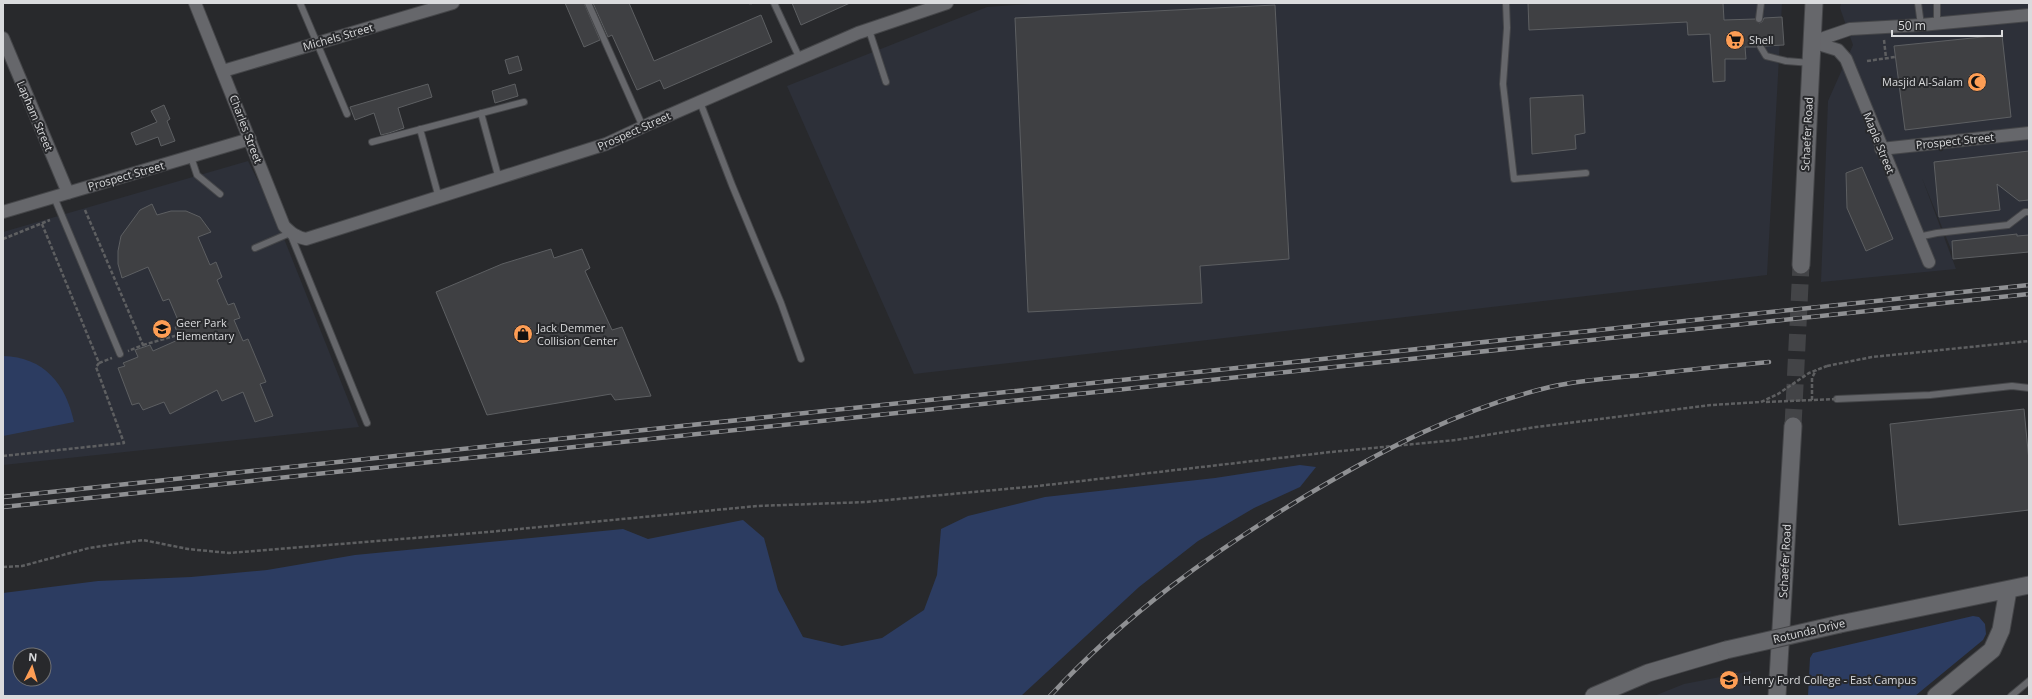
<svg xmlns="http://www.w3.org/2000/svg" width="2032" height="699" font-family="'Open Sans',sans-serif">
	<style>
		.built { fill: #2d3039 }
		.green { fill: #2c3c61; fill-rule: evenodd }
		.building { fill: #3f4043; stroke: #5d5f62 }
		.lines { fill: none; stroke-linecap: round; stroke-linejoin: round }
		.secondary-tunnel { stroke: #434447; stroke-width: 17; stroke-dasharray: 17 8; stroke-linecap: butt }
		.lane-casing { stroke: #454649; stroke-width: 8 }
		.street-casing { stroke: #454649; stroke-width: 14 }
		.secondary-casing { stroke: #454649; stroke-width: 19 }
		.path { stroke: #5e5f61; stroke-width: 2.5; stroke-dasharray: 4 2; stroke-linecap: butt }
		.lane { stroke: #66676b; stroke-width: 6 }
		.street { stroke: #66676b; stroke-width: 12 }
		.secondary { stroke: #66676b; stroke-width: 17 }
		.rail-casing { stroke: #8f9093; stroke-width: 4.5 }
		.rail { stroke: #28292c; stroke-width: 3; stroke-dasharray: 9; stroke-linecap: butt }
		.secondary-bridge-casing { stroke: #454649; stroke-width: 19; stroke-linecap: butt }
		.path-bridge { stroke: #5e5f61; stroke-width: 2.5; stroke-dasharray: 4 2; stroke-linecap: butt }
		.secondary-bridge { stroke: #66676b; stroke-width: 17 }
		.labels { text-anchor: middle; stroke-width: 4; stroke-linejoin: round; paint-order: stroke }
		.street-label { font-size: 11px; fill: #dadbdd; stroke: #28292c }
		.poi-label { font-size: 11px; fill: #dadbdd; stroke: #28292c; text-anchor: start }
	</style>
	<rect width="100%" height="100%" fill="#28292c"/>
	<!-- built -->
	<path class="built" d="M1043,3H1782L1767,275L914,374L787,86L987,7Z
		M1841,3H2029V251L1955,259L1922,178L1956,269L1821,282L1828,101L1853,45L1840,8Z
		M248,161L273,211L359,427L3,465V232Z
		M1751,671L1750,696H1654L1684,684Z"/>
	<!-- green -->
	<path class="green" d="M3,356C44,357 66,384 74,422L3,436Z
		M1300,465L1316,467L1300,487L1254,508L1198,541L1139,587L1021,696H3V593L98,581L191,577L267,570L355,555L623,529L648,539L743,520L764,538L778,590L803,637L842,646L882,638L924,610L937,575L941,529L968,516L1045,497L1215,478ZM20,655H44V679H20Z
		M1973,616L1979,617L1985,624L1986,634L1983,640L1915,696H1808L1810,658L1813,653Z"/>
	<!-- building -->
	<path class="building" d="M565,3H584L600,40L584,47Z
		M593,3H629L654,61L761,15L772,42L664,89L660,80L637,90L612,35L608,37Z
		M792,3H850L801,25Z
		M1528,3H1723L1724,20L1755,19L1759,23L1762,22L1764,18L1782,17L1784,45L1765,46L1760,42L1756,47H1745L1746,59H1725V81L1713,82L1710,34L1688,35L1687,22L1529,30Z
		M1275,5L1289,259L1200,266L1202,303L1028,312L1015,18Z
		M2002,35L2011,117L1905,130L1894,46Z
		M518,56L522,70L509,74L505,60Z
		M428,84L432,97L398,108L404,128L389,133L381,135L374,113L355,120L350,107Z
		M515,84L518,96L495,103L492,91Z
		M1583,95L1585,133L1575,135L1576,149L1532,154L1530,98Z
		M164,105L170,119L167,121L175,141L161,146L158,137L136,145L131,133L157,122L151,111Z
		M2029,151V200L2019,201L1997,184L2000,210L1939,217L1934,162Z
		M1862,167L1893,239L1866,251L1847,208L1846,173Z
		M152,204L157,215L171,211H186L200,217L211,232L198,237L210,265L216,262L222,277L217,280L228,305L234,303L240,318L234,320L243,341L248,339L266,382L260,384L273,416L255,422L243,392L222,401L217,390L170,414L164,402L143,410L139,403L132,405L118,368L125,366L123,363L138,357L135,350L150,345L153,351L180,339L175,327L180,325L169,299L163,301L148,267L122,278L118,264V251L121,236L140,210Z
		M2017,234V236L2029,235V252L1953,259L1952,241Z
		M551,249L554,258L582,249L590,268L585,271L612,330L622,327L651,396L615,400L611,394L487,415L436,292L502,264Z
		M2024,409L2029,461V510L1899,525L1890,424Z"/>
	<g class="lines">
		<!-- secondary-tunnel -->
		<path class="secondary-tunnel" d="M1793,426L1801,265"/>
		<defs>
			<path id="lane" d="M300,3L347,114
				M588,3L643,127
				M774,3L800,59
				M1506,3L1507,28L1503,84L1514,179L1586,173
				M1918,3L1921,25
				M1937,3V24
				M1759,19L1761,3
				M869,30L886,82
				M1760,46L1766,56L1786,61L1811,63
				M700,102L732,185L781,303L801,359
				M481,113L499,179
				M420,129L439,198
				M372,142L524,102
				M191,157L197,175L220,194
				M54,197L120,354
				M1918,237L1937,233L2008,225L2025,212H2029
				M255,248L290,233L367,423
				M1837,399L1930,395L2012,386L2029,388
				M2011,696L2029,681"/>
			<path id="street" d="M195,3L284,226C291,233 296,237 306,239L606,144L651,123L858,33L947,3
				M3,38L68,193
				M1812,42L1838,50L1846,59L1929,262
				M1812,42L1850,29L1921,25L2029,15
				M223,71L453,3
				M1881,149L2029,133
				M3,212L250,139"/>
			<path id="secondary" d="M1801,265L1814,3
				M1840,624L2029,585
				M1594,696L1648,673L1726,650
				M1777,696L1793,426
				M1936,696L1992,650L2001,630L2008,590"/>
		</defs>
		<!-- lane casing -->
		<use href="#lane" class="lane-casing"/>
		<!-- street casing -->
		<use href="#street" class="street-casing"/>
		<!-- secondary casing -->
		<use href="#secondary" class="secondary-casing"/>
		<!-- path -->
		<path class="path" d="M749,3H752
			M1884,40L1886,58
			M1867,61L1895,57
			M85,210L143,345L128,351
			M3,239L50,220
			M143,345L178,335
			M99,363L112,358
			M1827,366L1872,357L2029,341
			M1812,400V378L1816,370
			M3,456L124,443L96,367L99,363L42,224
			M3,567L22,566L89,548L143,540L188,549L229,553L488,532L757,506L866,502L1038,486L1331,452L1456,440L1536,427L1711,405L1761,402"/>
		<!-- lane -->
		<use href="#lane" class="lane"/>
		<!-- street -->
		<use href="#street" class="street"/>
		<!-- secondary -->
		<use href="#secondary" class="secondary"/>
		<defs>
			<path id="rail" d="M3,497L2029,285
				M3,507L2029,294
				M1050,696C1127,613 1211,553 1307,495C1384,449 1462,408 1550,387C1580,380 1612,378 1643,375C1685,370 1727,366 1769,362"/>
		</defs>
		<!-- rail casing -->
		<use href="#rail" class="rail-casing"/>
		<!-- rail -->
		<use href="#rail" class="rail"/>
		<defs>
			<path id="secondary-bridge" d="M1726,650L1840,624"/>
		</defs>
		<!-- secondary-bridge casing -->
		<use href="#secondary-bridge" class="secondary-bridge-casing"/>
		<!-- path-bridge -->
		<path class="path-bridge" d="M1761,402L1778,394L1809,373L1827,366
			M1766,402L1837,399"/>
		<!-- secondary-bridge -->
		<use href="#secondary-bridge" class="secondary-bridge"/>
	</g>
	<!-- icons -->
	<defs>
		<symbol id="supermarket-disc" viewBox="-11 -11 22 22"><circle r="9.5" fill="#fd9d54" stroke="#28292c"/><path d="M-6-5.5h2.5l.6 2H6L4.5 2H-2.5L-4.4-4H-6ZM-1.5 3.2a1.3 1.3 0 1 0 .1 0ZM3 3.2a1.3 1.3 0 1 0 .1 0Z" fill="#111"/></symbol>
		<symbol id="mosque-disc" viewBox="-11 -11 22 22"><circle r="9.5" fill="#fd9d54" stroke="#28292c"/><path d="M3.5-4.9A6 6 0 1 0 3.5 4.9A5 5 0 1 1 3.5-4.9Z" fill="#111"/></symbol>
		<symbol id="school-disc" viewBox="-11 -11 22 22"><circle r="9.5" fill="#fd9d54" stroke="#28292c"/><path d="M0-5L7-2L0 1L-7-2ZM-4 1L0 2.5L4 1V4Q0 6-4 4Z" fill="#111"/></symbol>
		<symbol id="shop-disc" viewBox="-11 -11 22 22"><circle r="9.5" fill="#fd9d54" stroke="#28292c"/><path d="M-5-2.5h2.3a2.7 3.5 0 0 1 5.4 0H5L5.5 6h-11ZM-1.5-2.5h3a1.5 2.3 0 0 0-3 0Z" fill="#111"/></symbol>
		<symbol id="university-disc" viewBox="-11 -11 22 22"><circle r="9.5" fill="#fd9d54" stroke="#28292c"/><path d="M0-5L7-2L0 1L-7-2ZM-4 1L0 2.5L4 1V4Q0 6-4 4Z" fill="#111"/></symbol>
	</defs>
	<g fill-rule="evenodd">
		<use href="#supermarket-disc" x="1724" y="29" width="22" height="22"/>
		<use href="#mosque-disc" x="1966" y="71" width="22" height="22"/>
		<use href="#school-disc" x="151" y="318" width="22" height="22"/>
		<use href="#shop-disc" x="512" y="323" width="22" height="22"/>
		<use href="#university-disc" x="1718" y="669" width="22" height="22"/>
	</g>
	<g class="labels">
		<!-- street labels -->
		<g class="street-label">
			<text transform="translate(338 37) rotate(-16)" y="4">Michels Street</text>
			<text transform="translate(35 116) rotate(67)" y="4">Lapham Street</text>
			<text transform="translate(246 129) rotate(69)" y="4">Charles Street</text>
			<text transform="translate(634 131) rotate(-24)" y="4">Prospect Street</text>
			<text transform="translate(1807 134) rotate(-87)" y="4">Schaefer Road</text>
			<text transform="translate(1955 141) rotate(-6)" y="4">Prospect Street</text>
			<text transform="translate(1879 143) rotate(68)" y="4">Maple Street</text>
			<text transform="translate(126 176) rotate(-16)" y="4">Prospect Street</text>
			<text transform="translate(1785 561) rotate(-87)" y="4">Schaefer Road</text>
			<text transform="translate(1809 631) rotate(-13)" y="4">Rotunda Drive</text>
		</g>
		<!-- poi labels -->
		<g class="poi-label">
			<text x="1749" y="44">Shell</text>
			<text x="1963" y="86" text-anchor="end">Masjid Al-Salam</text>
			<text x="176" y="327">Geer Park<tspan x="176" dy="13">Elementary</tspan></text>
			<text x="537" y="332">Jack Demmer<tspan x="537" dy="13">Collision Center</tspan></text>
			<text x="1743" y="684">Henry Ford College - East Campus</text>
		</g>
	</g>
	<!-- border -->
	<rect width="2032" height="699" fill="none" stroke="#dadbdd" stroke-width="8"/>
	<!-- north arrow -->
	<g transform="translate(32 667) rotate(5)"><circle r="19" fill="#28292c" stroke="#6f7073"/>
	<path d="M0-3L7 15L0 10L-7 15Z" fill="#fd9d54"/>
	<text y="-6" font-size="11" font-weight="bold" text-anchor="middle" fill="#dadbdd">N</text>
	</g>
	<!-- scale -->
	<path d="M1892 30v6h110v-6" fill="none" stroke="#dadbdd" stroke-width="2"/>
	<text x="1898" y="30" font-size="12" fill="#dadbdd" stroke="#28292c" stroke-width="3" paint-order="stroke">50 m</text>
</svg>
